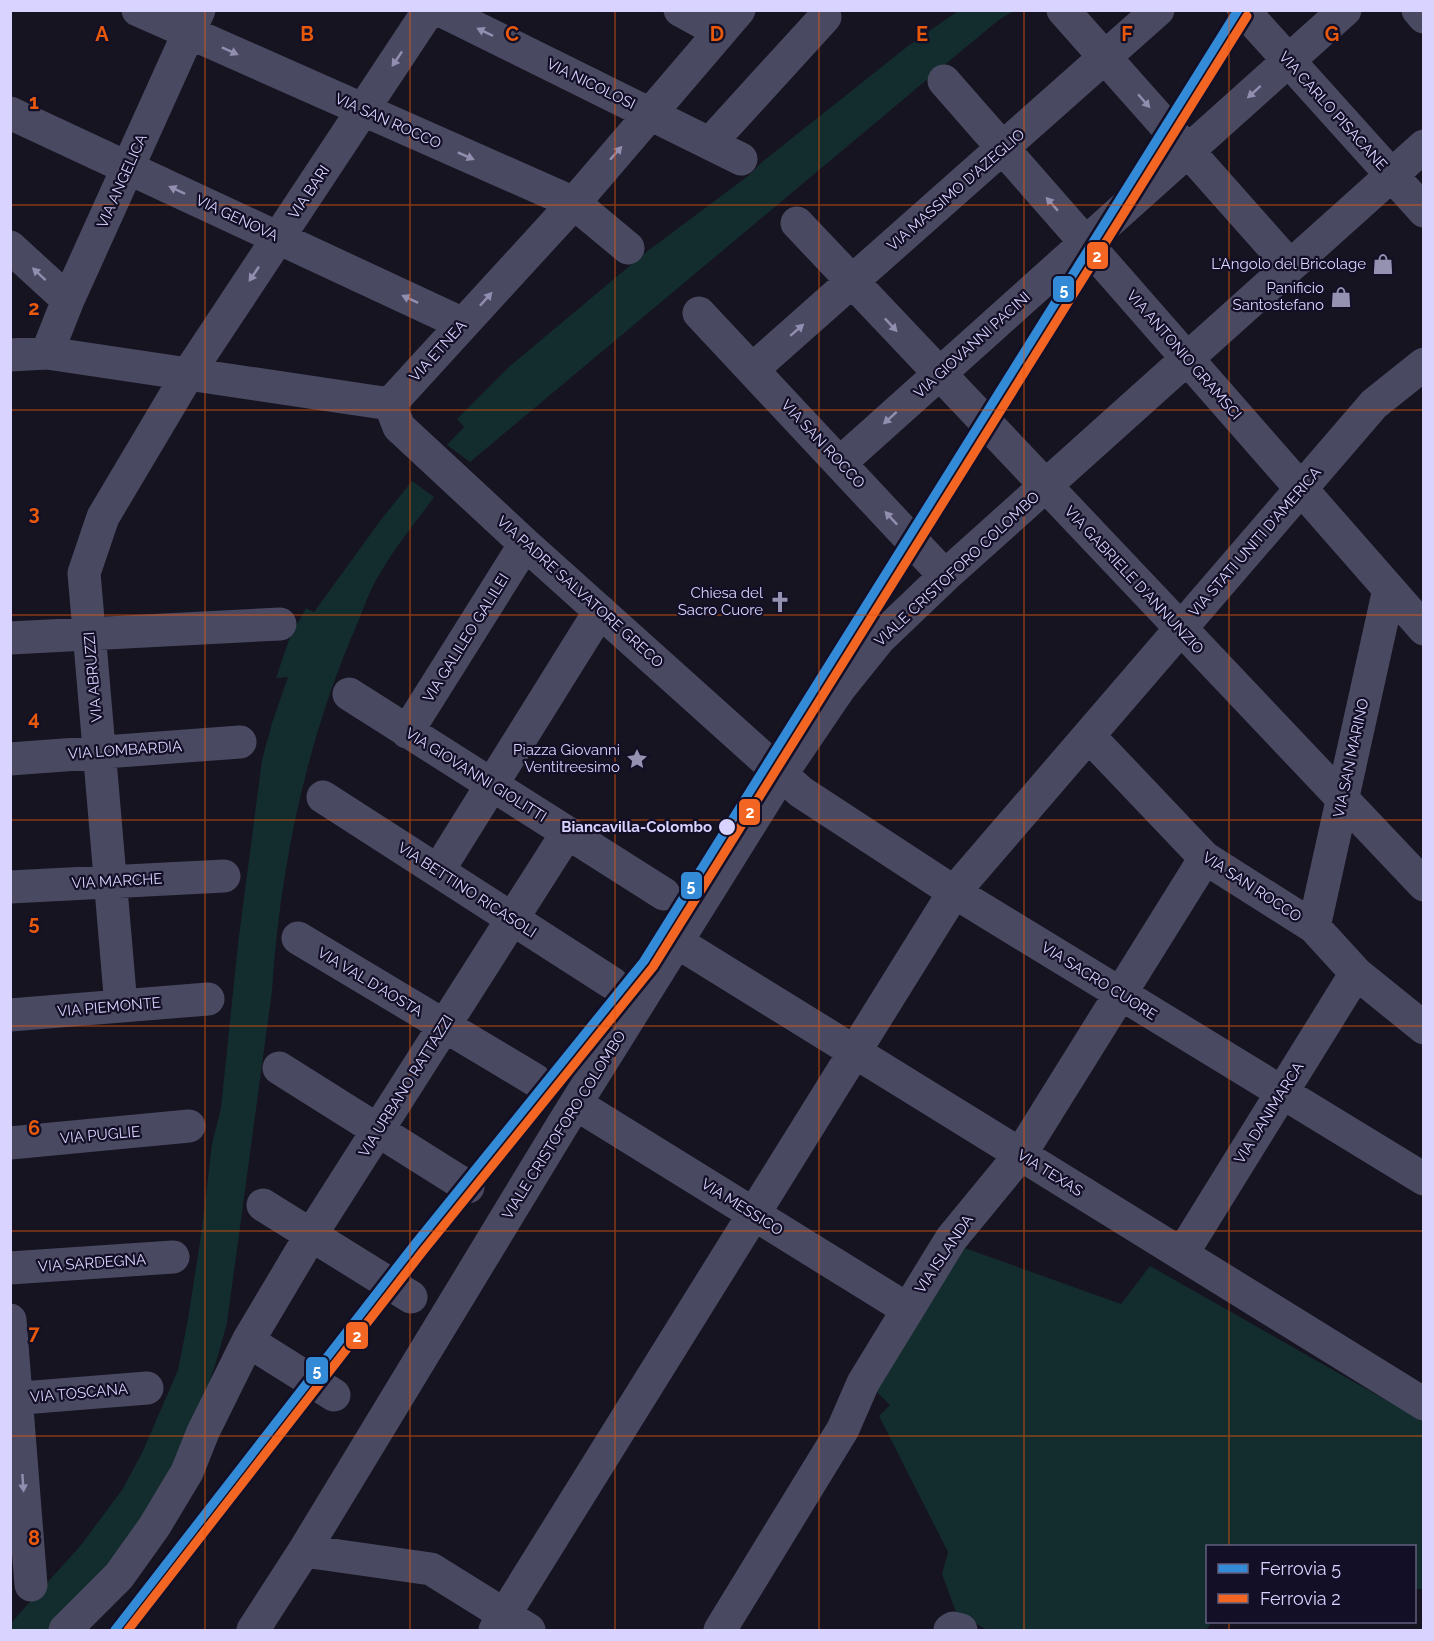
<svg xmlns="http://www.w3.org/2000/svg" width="1434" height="1641" font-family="Raleway,sans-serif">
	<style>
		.green { fill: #132c2d }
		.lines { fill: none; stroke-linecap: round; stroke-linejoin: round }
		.minor { stroke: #4a4962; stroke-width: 33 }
		.rail-1-casing { stroke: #130f26; stroke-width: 14 }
		.rail-2-casing { stroke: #130f26; stroke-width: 14 }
		.rail-1 { stroke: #338bd7; stroke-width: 9 }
		.rail-2 { stroke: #f26522; stroke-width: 9 }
		.oneway { fill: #928eb0 }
		.grid { fill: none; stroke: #e8590c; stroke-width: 1.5; stroke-opacity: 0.55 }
		.stop-dot { fill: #d9d4ff; stroke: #130f26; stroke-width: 2 }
		.labels { text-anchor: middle; stroke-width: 4.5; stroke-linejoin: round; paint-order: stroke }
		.street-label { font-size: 15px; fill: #d9d4ff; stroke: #130f26 }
		.poi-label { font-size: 15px; fill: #d9d4ff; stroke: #130f26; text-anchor: end }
		.stop-label { font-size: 15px; font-weight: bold; fill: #d9d4ff; stroke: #130f26; text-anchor: end }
		.grid-label { font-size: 20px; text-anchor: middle; font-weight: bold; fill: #e8590c; stroke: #130f26; stroke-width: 4.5; stroke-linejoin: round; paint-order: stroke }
		.line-badge { stroke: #130f26; stroke-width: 2 }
		.badge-label { font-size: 16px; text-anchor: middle; font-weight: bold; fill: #fff }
	</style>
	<rect width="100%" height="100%" fill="#161421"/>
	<!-- green -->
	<path class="green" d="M958,11H1014L1000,19L954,57L470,462L447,445L464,427L457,419L510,366L645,253L748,176L762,162L908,46Z
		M412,481L434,497C416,522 395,547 379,575C369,591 363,611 355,629C306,743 280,867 272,991L227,1323L217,1359L199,1415L180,1459L135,1533L66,1613L47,1630H11V1623L81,1545L122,1490L142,1453L178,1370L188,1319L201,1236L212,1144L221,1108L238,944L262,760L272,723L288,677L276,678L290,637L306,608L314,612L380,521Z
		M959,1246L1121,1304L1150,1266L1423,1421V1589H1415L1414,1546H1208V1622H1212L1206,1630H987L956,1612L942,1574L948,1552L879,1416L890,1405L875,1390Z"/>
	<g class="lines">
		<!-- minor -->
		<path class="minor" d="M138,10L574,203L628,248
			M440,10L741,159
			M680,10L720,32
			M1063,10L1290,266
			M1243,10L1424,211
			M1418,10L1424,17
			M944,81L1424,629
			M10,113L463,324
			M710,143L825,17
			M797,223L1424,885
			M10,247L68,300
			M699,313L945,576
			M47,353L68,300L199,10
			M10,355L47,353L390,404
			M753,369L1158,10
			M390,404L399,427L525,544L801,792L954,892L1424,1179
			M390,404L574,203L739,10
			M840,463L1345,10
			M10,638L280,624
			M349,694L664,894
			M407,732L525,544
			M1089,736L1205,858L1314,927L1356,973L1424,1028
			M10,759L240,742
			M323,797L612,983
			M438,871L600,611
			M10,887L224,876
			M1314,927L1389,589
			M298,938L535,1080
			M677,942L1424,1404
			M121,1006L84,573L103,517L188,374L429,10
			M10,1015L208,999
			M279,1068L468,1187
			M576,1104L907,1309
			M10,1143L189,1126
			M263,1205L411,1297
			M1182,1254L1356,973
			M10,1268L173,1257
			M10,1320L31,1585
			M248,1341L334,1395
			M10,1399L147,1388
			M304,1551L431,1569L529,1630
			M65,1630L119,1576L154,1527L187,1472L203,1432L248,1341L311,1235L567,833
			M253,1630L304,1551L563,1124L782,773L839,689L880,638L945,576L1424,146
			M495,1630L954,892L1374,404L1424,364
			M720,1630L843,1429L863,1383L951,1239L1020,1155L1205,858
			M950,1630L953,1628L961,1630"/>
		<defs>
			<path id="rail-1" d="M115,1630L415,1244L644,961L1238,10"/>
			<path id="rail-2" d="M128,1630L423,1251L653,967L1247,16"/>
		</defs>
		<!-- rail-1 casing -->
		<use href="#rail-1" class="rail-1-casing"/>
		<!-- rail-2 casing -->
		<use href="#rail-2" class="rail-2-casing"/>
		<!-- rail-1 -->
		<use href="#rail-1" class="rail-1"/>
		<!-- rail-2 -->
		<use href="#rail-2" class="rail-2"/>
	</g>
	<!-- one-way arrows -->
	<defs><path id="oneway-solid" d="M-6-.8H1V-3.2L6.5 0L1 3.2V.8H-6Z" transform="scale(1.5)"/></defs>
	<g class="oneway">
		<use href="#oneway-solid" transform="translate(485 32) rotate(-154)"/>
		<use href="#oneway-solid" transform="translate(230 51) rotate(24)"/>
		<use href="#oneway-solid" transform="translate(397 59) rotate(124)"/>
		<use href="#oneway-solid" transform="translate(1254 92) rotate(138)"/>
		<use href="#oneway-solid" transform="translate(1144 101) rotate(49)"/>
		<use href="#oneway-solid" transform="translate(616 153) rotate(-49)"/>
		<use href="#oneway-solid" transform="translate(466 156) rotate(24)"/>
		<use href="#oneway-solid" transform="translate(177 190) rotate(-155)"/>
		<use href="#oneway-solid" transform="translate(1052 204) rotate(-131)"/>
		<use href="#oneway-solid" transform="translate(39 274) rotate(-137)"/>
		<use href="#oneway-solid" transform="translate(254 274) rotate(124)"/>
		<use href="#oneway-solid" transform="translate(410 299) rotate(-155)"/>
		<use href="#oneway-solid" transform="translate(486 299) rotate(-48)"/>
		<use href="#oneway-solid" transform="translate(891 325) rotate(47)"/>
		<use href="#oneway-solid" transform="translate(797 330) rotate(-41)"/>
		<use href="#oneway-solid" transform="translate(890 418) rotate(138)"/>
		<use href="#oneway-solid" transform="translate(891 518) rotate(-133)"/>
		<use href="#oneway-solid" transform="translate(23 1483) rotate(86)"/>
	</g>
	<!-- grid -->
	<path class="grid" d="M205,10V1630M410,10V1630M615,10V1630M819,10V1630M1024,10V1630M1229,10V1546M10,205H1424M10,410H1424M10,615H1424M10,820H1424M10,1026H1424M10,1231H1424M10,1436H1424M1229,1622V1630"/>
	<!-- icons -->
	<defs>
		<symbol id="shop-bare" viewBox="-9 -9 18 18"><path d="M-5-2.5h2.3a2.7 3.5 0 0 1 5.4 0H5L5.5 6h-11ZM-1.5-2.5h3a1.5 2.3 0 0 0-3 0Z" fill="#9591b1" stroke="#130f26" stroke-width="2.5" paint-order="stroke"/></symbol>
		<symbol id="church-bare" viewBox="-9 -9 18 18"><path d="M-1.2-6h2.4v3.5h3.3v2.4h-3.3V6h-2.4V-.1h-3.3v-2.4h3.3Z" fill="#9591b1" stroke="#130f26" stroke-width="2.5" paint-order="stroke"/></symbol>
		<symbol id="sight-bare" viewBox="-9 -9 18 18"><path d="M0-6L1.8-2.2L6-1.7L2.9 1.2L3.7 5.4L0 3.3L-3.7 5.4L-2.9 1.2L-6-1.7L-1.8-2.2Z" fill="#9591b1" stroke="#130f26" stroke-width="2.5" paint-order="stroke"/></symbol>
	</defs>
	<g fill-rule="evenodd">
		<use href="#shop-bare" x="1368" y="249" width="30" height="30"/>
		<use href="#shop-bare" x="1326" y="282" width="30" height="30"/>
		<use href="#church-bare" x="765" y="587" width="30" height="30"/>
		<use href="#sight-bare" x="622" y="744" width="30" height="30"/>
	</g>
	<!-- markers -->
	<circle class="stop-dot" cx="727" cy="827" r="9"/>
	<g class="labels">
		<!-- street labels -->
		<g class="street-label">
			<text transform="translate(591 84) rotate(26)" y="5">VIA NICOLOSI</text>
			<text transform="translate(1333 111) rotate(48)" y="5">VIA CARLO PISACANE</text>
			<text transform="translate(388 121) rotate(24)" y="5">VIA SAN ROCCO</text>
			<text transform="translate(122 181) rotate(-66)" y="5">VIA ANGELICA</text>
			<text transform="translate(956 190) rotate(-41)" y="5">VIA MASSIMO D'AZEGLIO</text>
			<text transform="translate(309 192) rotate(-56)" y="5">VIA BARI</text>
			<text transform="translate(237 218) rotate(25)" y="5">VIA GENOVA</text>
			<text transform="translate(972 345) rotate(-42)" y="5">VIA GIOVANNI PACINI</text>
			<text transform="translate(438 351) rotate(-48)" y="5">VIA ETNEA</text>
			<text transform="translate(1184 355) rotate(49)" y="5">VIA ANTONIO GRAMSCI</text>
			<text transform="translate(823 444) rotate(47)" y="5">VIA SAN ROCCO</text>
			<text transform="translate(1255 542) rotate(-49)" y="5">VIA STATI UNITI D'AMERICA</text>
			<text transform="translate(957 569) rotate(-43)" y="5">VIALE CRISTOFORO COLOMBO</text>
			<text transform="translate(1134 580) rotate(47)" y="5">VIA GABRIELE D'ANNUNZIO</text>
			<text transform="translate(580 592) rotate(42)" y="5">VIA PADRE SALVATORE GRECO</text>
			<text transform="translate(466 638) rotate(-58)" y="5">VIA GALILEO GALILEI</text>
			<text transform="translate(93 677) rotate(-95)" y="5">VIA ABRUZZI</text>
			<text transform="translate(125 750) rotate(-4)" y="5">VIA LOMBARDIA</text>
			<text transform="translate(1351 758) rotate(-78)" y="5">VIA SAN MARINO</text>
			<text transform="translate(476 775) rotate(32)" y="5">VIA GIOVANNI GIOLITTI</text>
			<text transform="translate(117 881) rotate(-3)" y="5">VIA MARCHE</text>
			<text transform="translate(1252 887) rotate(33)" y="5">VIA SAN ROCCO</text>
			<text transform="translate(467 890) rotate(33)" y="5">VIA BETTINO RICASOLI</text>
			<text transform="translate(1099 981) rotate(32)" y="5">VIA SACRO CUORE</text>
			<text transform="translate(370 982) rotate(31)" y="5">VIA VAL D'AOSTA</text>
			<text transform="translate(109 1007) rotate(-5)" y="5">VIA PIEMONTE</text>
			<text transform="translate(406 1086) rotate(-58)" y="5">VIA URBANO RATTAZZI</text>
			<text transform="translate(1269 1113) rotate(-58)" y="5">VIA DANIMARCA</text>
			<text transform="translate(564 1125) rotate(-58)" y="5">VIALE CRISTOFORO COLOMBO</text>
			<text transform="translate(100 1135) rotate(-5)" y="5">VIA PUGLIE</text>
			<text transform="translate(1050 1173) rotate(32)" y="5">VIA TEXAS</text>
			<text transform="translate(742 1207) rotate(32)" y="5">VIA MESSICO</text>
			<text transform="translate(944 1254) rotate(-56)" y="5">VIA ISLANDA</text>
			<text transform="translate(92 1263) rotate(-4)" y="5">VIA SARDEGNA</text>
			<text transform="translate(79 1393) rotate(-5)" y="5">VIA TOSCANA</text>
		</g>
		<!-- poi labels -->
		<g class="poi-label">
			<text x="1366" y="269">L'Angolo del Bricolage</text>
			<text x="1324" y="293">Panificio<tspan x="1324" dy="17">Santostefano</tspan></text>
			<text x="763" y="598">Chiesa del<tspan x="763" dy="17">Sacro Cuore</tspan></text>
			<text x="620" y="755">Piazza Giovanni<tspan x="620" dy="17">Ventitreesimo</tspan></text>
		</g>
		<!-- stop labels -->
		<g class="stop-label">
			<text x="712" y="832">Biancavilla-Colombo</text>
		</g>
	</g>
	<g class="grid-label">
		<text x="102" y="41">A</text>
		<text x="307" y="41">B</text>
		<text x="512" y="41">C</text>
		<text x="717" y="41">D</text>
		<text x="922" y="41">E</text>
		<text x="1127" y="41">F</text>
		<text x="1332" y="41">G</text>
		<text x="34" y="109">1</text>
		<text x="34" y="315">2</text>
		<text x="34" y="520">3</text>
		<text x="34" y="725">4</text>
		<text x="34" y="930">5</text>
		<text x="34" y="1135">6</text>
		<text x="34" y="1340">7</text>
		<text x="34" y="1545">8</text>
	</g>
	<g class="line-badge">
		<rect x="1086" y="241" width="23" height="29" rx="6" fill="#f26522"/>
		<rect x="1052" y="275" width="23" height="28" rx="6" fill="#338bd7"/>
		<rect x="738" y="798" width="23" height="28" rx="6" fill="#f26522"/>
		<rect x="680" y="871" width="23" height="29" rx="6" fill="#338bd7"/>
		<rect x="345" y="1321" width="24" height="29" rx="6" fill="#f26522"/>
		<rect x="305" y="1356" width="24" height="29" rx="6" fill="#338bd7"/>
	</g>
	<g class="badge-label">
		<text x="1097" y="262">2</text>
		<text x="1064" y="295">5</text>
		<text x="750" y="818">2</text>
		<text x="691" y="891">5</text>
		<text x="357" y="1342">2</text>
		<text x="317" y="1376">5</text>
	</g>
	<!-- border -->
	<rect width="1434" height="1641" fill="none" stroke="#d9d4ff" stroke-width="24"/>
	<!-- legend -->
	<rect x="1206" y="1545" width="210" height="78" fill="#130f26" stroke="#625e7d" stroke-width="1.5"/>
	<rect x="1218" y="1564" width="30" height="9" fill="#338bd7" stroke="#625e7d" stroke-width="1.5"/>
	<text x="1260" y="1575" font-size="18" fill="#d9d4ff">Ferrovia 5</text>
	<rect x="1218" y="1594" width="30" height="9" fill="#f26522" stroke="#625e7d" stroke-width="1.5"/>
	<text x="1260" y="1605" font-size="18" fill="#d9d4ff">Ferrovia 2</text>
</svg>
